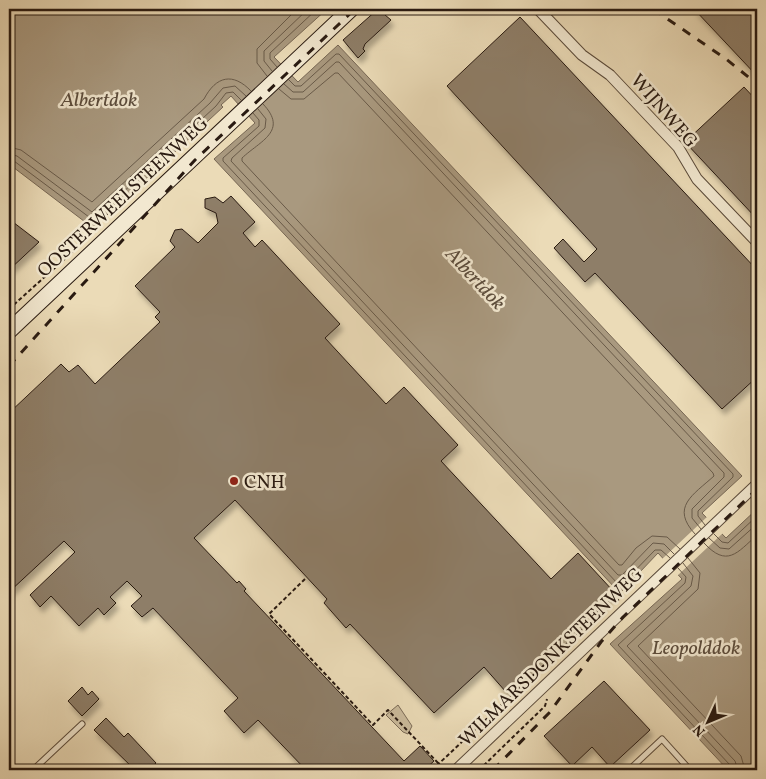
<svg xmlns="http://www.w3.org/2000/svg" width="766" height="779" font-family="Vollkorn,serif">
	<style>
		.green { fill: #caba9b; stroke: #7a6a56 }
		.water { fill: #a9997f; stroke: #766653 }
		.pier { fill: #ebdbb7 }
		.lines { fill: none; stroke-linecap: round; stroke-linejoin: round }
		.shore { stroke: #695a48; stroke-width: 1 }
		.building { fill: #8e7e67; stroke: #291a11; filter: url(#shadow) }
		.lane-casing { stroke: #5a4a3a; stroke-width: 7 }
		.street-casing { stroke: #5a4a3a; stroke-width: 12 }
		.secondary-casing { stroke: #291a11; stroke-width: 17 }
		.path { stroke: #291a11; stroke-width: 2; stroke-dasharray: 4 2.5; stroke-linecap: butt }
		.lane { stroke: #f2e8d0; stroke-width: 5 }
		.street { stroke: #f2e8d0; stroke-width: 10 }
		.secondary { stroke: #f2e8d0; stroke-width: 15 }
		.rail { stroke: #291a11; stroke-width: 3; stroke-dasharray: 9 9; stroke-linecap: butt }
		.poi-dot { fill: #8f2418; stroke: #f2e8d0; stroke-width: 2 }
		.labels { text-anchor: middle; stroke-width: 5; stroke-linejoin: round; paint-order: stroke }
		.street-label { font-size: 19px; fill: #291a11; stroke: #f2e8d0 }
		.poi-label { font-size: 19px; fill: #291a11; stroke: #f2e8d0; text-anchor: start }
		.water-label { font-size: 20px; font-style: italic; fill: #5c4d3d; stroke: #f2e8d0 }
	</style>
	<defs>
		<filter id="shadow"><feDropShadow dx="3" dy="5.5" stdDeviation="2.5" flood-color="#0004"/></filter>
	</defs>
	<rect width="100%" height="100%" fill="#ebdbb7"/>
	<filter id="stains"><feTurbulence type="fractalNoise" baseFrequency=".004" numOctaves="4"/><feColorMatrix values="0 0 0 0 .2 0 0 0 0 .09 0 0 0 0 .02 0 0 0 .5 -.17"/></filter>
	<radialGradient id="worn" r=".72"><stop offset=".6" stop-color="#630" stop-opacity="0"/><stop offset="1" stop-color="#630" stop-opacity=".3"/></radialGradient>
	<!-- green -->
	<path class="green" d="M398,705L412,726L408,734L403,732L386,715Z"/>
	<!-- water -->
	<path class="water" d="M9,9H327L274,57L298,82L338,45L742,476L702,513L726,538L757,509V770H728L610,644L682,579L658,553L620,593L616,589L214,159L255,123L231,96L221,105L223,107L93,228L9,164Z"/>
	<!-- pier -->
	<path class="pier" d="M708,516L723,533L677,576L661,560Z"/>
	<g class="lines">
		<!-- shore -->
		<path class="shore" d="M277,67L270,59V53L317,9
			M272,71L264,61V51L308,9
			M267,76L257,63V49L297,9
			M289,80L295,86H301L336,54H339L733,474V477L698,511V516L705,525
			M284,84L293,92H303L336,62H339L724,473V477L692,509V518L701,529
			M279,89L291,99H304L335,73H338L713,473L714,476C693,495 670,507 695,534
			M263,104C289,131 260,141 242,158V161L619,565H622L636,548L652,536L667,537L680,549
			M258,109L266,119L265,128L232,158L231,161L618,575H622L653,543L664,544L674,554
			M253,113L259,120V126L223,158V161L618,584H622L655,550H661L670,558
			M9,147L21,150L92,202L204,99C216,76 233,72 251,91
			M9,154L17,156L92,212L210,103L223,88L235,86L246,96
			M9,160L14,161L93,220L216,106L226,93L233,92L241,100
			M714,534L722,542L728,543L757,516
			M709,538L720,548L729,549L757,524
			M704,543C727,568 737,553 757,535
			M688,558L700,573L698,589L638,646L741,756L745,770
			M683,563L693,576L691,586L627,646L735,761L738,770
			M678,568L686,577L685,583L618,645L730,765L732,770"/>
	</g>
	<!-- building -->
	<path class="building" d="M378,9L391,20L365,44L363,49L365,51L358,58L343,40Z
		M694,9H757V76Z
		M520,17L757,270V377L722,409L595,273L585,282L554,248L563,239L584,262L597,249L447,86Z
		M744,87L757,101V219L685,142Z
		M231,196L255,222L243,233L255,247L262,240L340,324L325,338L386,404L404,387L458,445L441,461L551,579L578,553L614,592L506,692L484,667L434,713L350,624L346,628L324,603L327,599L235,500L194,538L237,583L239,581L246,589L244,591L404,761L420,746L434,761L424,770H306L258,720L244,733L224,711L238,698L153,608L142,617L131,606L142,596L127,581L110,597L116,603L104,615L98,608L79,626L51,596L40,607L30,595L75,552L64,541L9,592V413L61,364L69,372L78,365L95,384L160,322L155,317L160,312L135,286L175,247L170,241L175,230L182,229L198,243L218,223L216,213L205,208V199L215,197L223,203Z
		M9,219L39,242L9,270Z
		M604,681L650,730L610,767L592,747L572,766L544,736Z
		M82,687L88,695L92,691L99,699L82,716L68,701Z
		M106,718L124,737L128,733L156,763L148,770H135L94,730Z"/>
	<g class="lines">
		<defs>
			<path id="lane" d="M33,770L82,724
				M629,770L662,739L690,770"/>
			<path id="street" d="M538,9L582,55L610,75L678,147L697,179L757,242
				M456,770L757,484"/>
			<path id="secondary" d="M9,331L351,9"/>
		</defs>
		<!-- lane casing -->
		<use href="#lane" class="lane-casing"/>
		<!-- street casing -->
		<use href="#street" class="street-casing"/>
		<!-- secondary casing -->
		<use href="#secondary" class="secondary-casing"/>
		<!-- path -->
		<path class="path" d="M9,309L78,247
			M305,579L269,614L373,725L388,710L439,764
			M432,770L590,622L605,603L619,600
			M479,770L545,706L547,699"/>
		<!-- lane -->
		<use href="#lane" class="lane"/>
		<!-- street -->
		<use href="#street" class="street"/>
		<!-- secondary -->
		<use href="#secondary" class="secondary"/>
		<!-- rail -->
		<path class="rail" d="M653,9L726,59L757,84
			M9,366L195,160L355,9
			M493,770L550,712L601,642L623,617L757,489"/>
	</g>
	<!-- markers -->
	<circle class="poi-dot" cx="234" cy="481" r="5"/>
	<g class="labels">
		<!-- street labels -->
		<g class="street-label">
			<text transform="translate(665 110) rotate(49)" y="7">WIJNWEG</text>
			<text transform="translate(122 196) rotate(-43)" y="7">OOSTERWEELSTEENWEG</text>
			<text transform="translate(550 656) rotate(-44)" y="7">WILMARSDONKSTEENWEG</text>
		</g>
		<!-- poi labels -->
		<g class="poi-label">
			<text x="244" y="488">CNH</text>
		</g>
		<!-- water labels -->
		<g class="water-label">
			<text x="99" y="106">Albertdok</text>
			<text transform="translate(476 278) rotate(47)" y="7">Albertdok</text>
			<text x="696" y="654">Leopolddok</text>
		</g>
	</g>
	<!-- margin -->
	<rect width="766" height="779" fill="none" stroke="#ebdbb7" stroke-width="30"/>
	<rect x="10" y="10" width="746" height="759" fill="none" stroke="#291a11" stroke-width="2.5"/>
	<rect x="15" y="15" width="736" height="749" fill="none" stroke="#291a11"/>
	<!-- north arrow -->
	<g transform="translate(708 722) rotate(226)" stroke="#f2e8d0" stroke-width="4" paint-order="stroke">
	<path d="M0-4L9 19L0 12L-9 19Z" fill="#291a11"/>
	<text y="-8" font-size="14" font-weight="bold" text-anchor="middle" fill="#291a11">N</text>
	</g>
	<rect width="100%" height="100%" filter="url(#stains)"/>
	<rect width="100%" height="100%" fill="url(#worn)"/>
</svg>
